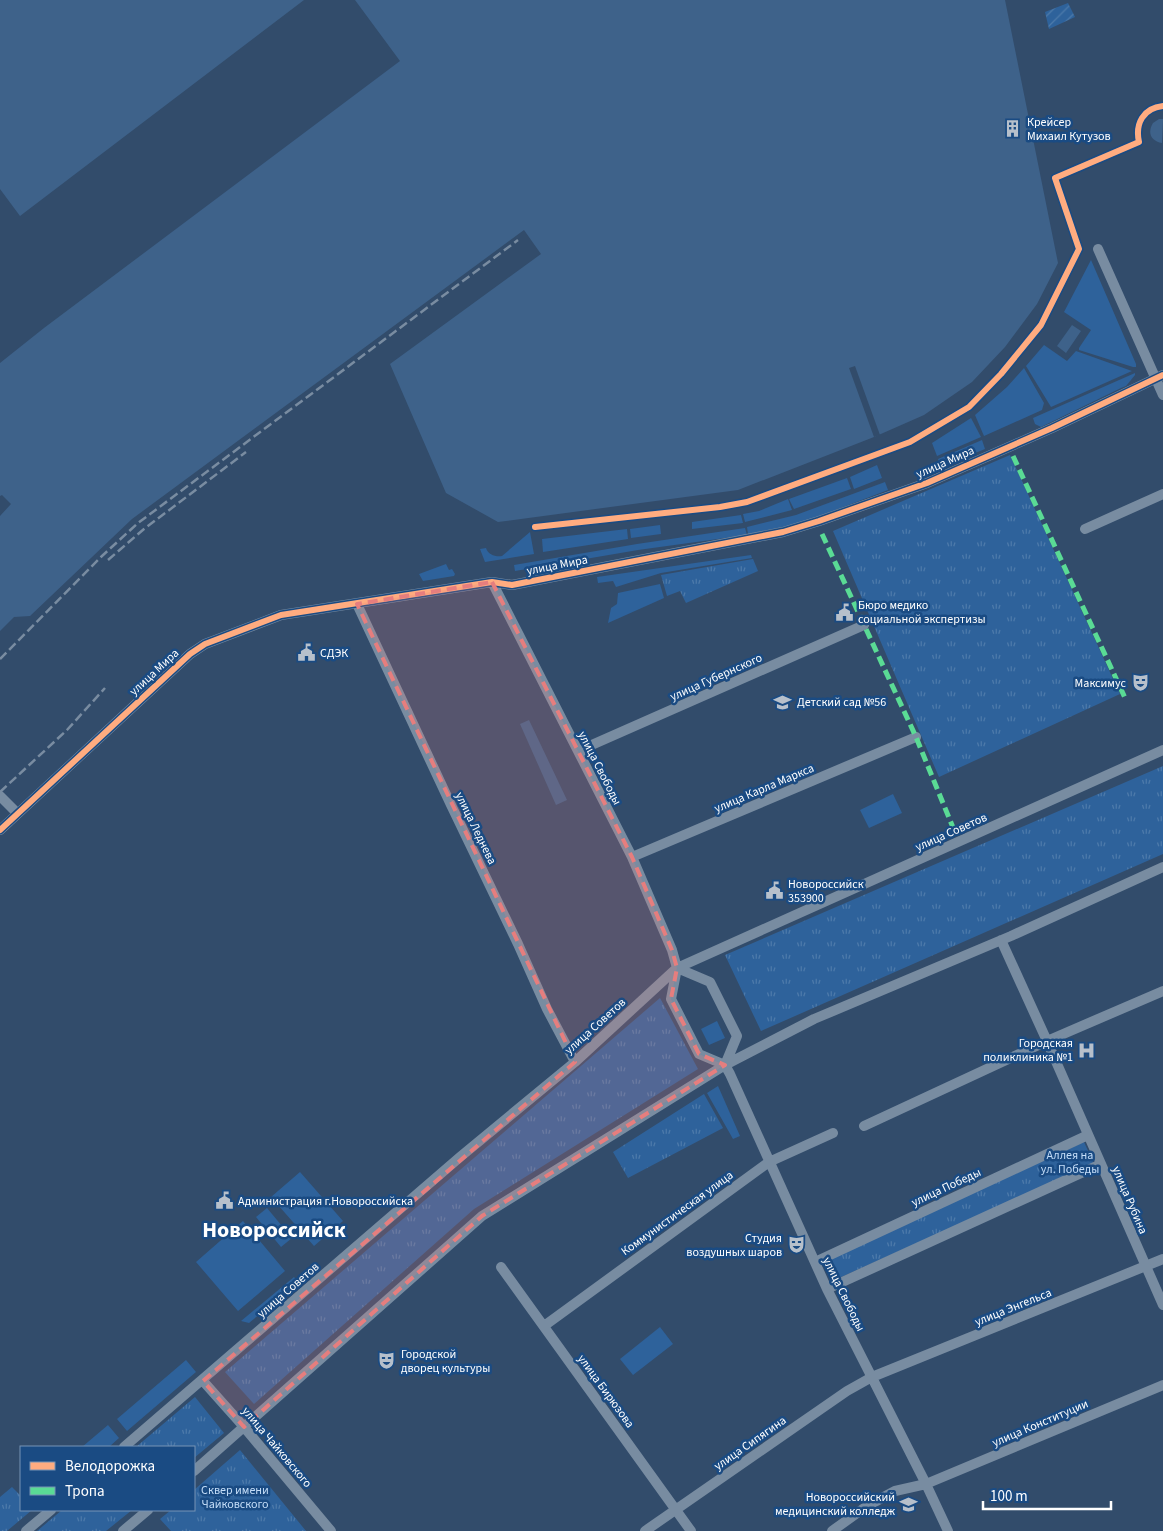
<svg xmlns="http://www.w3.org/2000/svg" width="1163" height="1531" font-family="'Source Sans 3',sans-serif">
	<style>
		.grass { fill: #2e629b }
		.park { fill: url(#park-tufts) }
		.garden { fill: url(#garden-furrows) }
		.water { fill: #3e628a }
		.pier { fill: #324c6b }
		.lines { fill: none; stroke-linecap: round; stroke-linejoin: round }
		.minor { stroke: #788ca1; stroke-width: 10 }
		.rail { stroke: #798ca1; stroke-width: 2.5; stroke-dasharray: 9 4; stroke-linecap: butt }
		.quiet { stroke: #5adb95; stroke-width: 5; stroke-dasharray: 10 5; stroke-linecap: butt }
		.cycleway-casing { stroke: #1a4b83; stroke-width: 9 }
		.cycleway { stroke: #ffac80; stroke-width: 6 }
		.marked { fill: #e67e7e; fill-opacity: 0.2; stroke: #e67e7e; stroke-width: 4; stroke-dasharray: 10 6; stroke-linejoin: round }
		.labels { text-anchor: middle; stroke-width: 5; stroke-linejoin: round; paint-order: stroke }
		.poi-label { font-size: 12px; fill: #fff; stroke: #1a4b83; text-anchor: start }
		.street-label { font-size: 12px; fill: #fff; stroke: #1a4b83 }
		.park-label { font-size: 12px; fill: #c4ddf8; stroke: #1a4b83 }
		.town-label { font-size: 22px; font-weight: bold; fill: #fff; stroke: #1a4b83 }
	</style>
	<defs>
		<pattern id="park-tufts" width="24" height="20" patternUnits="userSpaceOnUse" patternTransform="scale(1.25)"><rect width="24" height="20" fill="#2e629b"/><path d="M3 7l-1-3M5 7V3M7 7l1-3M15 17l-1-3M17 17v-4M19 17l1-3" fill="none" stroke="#4d7aaa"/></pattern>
		<pattern id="garden-furrows" width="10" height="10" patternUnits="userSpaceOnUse" patternTransform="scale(1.25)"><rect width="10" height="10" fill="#2e629b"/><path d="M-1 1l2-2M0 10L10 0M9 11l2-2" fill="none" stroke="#4d7aaa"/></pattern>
	</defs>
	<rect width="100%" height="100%" fill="#324c6b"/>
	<!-- grass -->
	<path class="grass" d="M1091,260L1136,364V367H1133L1079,350V348L1091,330L1064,312Z
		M1044,345L1067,361L1076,351L1132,371L1051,407L1026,366Z
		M1024,368L1044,403L1042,410L984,436L975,415L1007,387Z
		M1135,373V375L1126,386L1121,388L1041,427L1035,424L1033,418Z
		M971,418L981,437L937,456L932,443Z
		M982,440L985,449L941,467L938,459Z
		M877,465L882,478L854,489L850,477Z
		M847,478L851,489L794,509L789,499Z
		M885,482L888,490L799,524L748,534L747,527L796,515Z
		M788,499L792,510L745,522L743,514L759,511Z
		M741,515L743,523L692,529V522Z
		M660,525L661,534L631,538L630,529Z
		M745,528L747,535L638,550L515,571L514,565L637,544Z
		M627,529L628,539L543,552L542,539Z
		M530,532L534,554L485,562L480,549L486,548C488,555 496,557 502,556Z
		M751,555L752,558L661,573L616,587L613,581L598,583L597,577Z
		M446,564L449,570L452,569L455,574L454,576L423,581L419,574Z
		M660,584L664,598L608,623L611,608L617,604L618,593Z
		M893,794L902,813L869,828L860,810Z
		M717,1021L725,1038L709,1045L701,1029Z
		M718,1086L740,1136L733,1139L707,1093Z
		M300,1172L343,1221L314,1246L271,1197Z
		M267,1208L292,1238L281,1247L256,1217Z
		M243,1221L285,1271L238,1311L196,1262Z
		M294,1277L298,1282L249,1323L241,1321Z
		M660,1327L673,1344L633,1375L620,1359Z
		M186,1360L196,1372L127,1431L117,1419Z
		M108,1425L119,1438L109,1447H82Z"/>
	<!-- park -->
	<path class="park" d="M1010,455L1120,694L939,777L833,531Z
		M753,559L758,571L686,603L680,591L667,596L661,575Z
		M1163,766V854L761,1031L725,955Z
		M660,998L698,1069L474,1209L254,1404L225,1372Z
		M704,1094L723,1128L628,1178L613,1152Z
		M1084,1142L1094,1164L839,1278L829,1258Z
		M195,1397L224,1433L194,1458V1447H136Z
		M240,1450L306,1531H171L160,1519L171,1510H194V1490Z
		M12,1487L21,1496V1510H32L7,1531H0V1497Z
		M62,1510H132L106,1531H37Z"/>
	<!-- garden -->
	<path class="garden" d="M1068,3L1075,17L1049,29L1045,12Z"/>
	<!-- water -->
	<path class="water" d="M0,0H304L20,216L0,189Z
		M355,0H1005L1058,263L1037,304L1005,347L972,382L924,415L874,437L738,490L498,522L446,493L390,364L541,254L524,230L132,519L30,616L14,617L0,631V516L11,504L2,495L0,496V363L44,328L400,61Z
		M1159,119H1163L1162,143C1151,141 1147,133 1153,123Z
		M1072,325L1081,331L1066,353L1057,346Z
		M529,720L567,800L556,805L520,724Z"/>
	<!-- pier -->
	<path class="pier" d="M855,366L880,435L874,437L849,368Z"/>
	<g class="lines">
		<!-- minor -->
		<path class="minor" d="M1098,249L1163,395
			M1085,529L1163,494
			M492,582L632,857L672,950L677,968L671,999L699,1054L725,1065L730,1074L827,1289L926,1484L948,1531
			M357,604L451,805L518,944L547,1009L575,1062
			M578,751L864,625
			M0,796L17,813
			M0,830L190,654L205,644L281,615L492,582L512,585L783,532L819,521L927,483L1052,428L1163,375
			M632,857L916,737
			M1001,940L1047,1041L1163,1305
			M677,968L710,982L737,1036L725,1065
			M864,1126L1047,1041L1163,991
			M815,1262L1088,1135
			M501,1267L691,1531
			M827,1289L1101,1164
			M544,1326L769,1162L833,1133
			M203,1381L244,1427L331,1531
			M124,1447L460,1157L575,1062L677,968L1163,750
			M194,1471L482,1216L725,1065L814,1019L1011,936L1163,867
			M26,1531L51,1510
			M123,1531L148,1510
			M645,1531L821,1409L847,1391L872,1377L1163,1259
			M832,1531L867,1506L895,1491L926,1484L1163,1385"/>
		<!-- rail -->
		<path class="rail" d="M108,560L144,529L246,452
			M0,659L102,556L138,523L518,240
			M0,792L67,730L105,688"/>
		<!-- quiet -->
		<path class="quiet" d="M1013,456L1126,700
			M822,534L916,737L954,830"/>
		<defs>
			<path id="cycleway" d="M535,527L720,507L747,502L910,442L969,407L1001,374L1041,325L1079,249L1055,178L1139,142C1135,124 1143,108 1163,106
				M0,830L190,654L205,644L281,615L492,582L512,585L783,532L819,521L927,483L1052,428L1163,375"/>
		</defs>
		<!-- cycleway casing -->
		<use href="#cycleway" class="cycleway-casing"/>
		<!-- cycleway -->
		<use href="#cycleway" class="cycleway"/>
	</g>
	<!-- marked area -->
	<path class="marked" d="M492,582L632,857L672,950L677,968L671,999L699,1054L725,1065L482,1216L244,1427L203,1381L575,1062L357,604Z"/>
	<!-- icons -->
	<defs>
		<symbol id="building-bare" viewBox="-9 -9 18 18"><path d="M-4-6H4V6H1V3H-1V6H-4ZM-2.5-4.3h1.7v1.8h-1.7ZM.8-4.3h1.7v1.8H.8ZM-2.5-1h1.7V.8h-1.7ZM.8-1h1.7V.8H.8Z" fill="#b7c0cb" stroke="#1a4b83" stroke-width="2.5" paint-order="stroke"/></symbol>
		<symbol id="civic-bare" viewBox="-9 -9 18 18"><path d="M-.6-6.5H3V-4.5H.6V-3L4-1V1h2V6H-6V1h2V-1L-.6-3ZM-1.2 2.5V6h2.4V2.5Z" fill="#b7c0cb" stroke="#1a4b83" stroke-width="2.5" paint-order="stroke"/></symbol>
		<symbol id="theatre-bare" viewBox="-9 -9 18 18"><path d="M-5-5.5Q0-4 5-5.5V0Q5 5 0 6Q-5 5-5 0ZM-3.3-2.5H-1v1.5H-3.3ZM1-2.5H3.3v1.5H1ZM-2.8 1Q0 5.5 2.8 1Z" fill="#b7c0cb" stroke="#1a4b83" stroke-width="2.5" paint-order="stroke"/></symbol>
		<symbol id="school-bare" viewBox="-9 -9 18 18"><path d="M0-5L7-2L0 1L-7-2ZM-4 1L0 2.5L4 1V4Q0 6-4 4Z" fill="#b7c0cb" stroke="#1a4b83" stroke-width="2.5" paint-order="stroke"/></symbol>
		<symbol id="hospital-bare" viewBox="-9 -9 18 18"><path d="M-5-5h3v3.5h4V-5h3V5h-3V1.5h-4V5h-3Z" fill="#b7c0cb" stroke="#1a4b83" stroke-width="2.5" paint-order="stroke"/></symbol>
		<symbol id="university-bare" viewBox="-9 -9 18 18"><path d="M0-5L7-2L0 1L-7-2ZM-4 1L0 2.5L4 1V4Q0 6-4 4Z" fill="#b7c0cb" stroke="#1a4b83" stroke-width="2.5" paint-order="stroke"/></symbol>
	</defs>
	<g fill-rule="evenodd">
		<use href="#building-bare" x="1000" y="116" width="25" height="25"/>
		<use href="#civic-bare" x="832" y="600" width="25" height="25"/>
		<use href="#civic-bare" x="294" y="640" width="25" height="25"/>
		<use href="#theatre-bare" x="1128" y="670" width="25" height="25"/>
		<use href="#school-bare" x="770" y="690" width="25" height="25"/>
		<use href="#civic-bare" x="762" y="878" width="25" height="25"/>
		<use href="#hospital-bare" x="1074" y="1038" width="25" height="25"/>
		<use href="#civic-bare" x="212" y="1188" width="25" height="25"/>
		<use href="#theatre-bare" x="784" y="1232" width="25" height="25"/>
		<use href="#theatre-bare" x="374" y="1348" width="25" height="25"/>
		<use href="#university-bare" x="896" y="1492" width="25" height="25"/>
	</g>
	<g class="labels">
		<!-- poi labels -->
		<g class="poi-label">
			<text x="1027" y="126">Крейсер<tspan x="1027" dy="14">Михаил Кутузов</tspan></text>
			<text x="858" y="609">Бюро медико<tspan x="858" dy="14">социальной экспертизы</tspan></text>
			<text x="320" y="657">СДЭК</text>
			<text x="1126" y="687" text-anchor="end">Максимус</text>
			<text x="797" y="706">Детский сад №56</text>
			<text x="788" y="888">Новороссийск<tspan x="788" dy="14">353900</tspan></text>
			<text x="1073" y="1047" text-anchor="end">Городская<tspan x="1073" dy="14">поликлиника №1</tspan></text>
			<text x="238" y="1205">Администрация г.Новороссийска</text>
			<text x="782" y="1242" text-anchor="end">Студия<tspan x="782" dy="14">воздушных шаров</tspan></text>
			<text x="401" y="1358">Городской<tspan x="401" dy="14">дворец культуры</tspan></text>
			<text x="895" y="1501" text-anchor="end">Новороссийский<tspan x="895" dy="14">медицинский колледж</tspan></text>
		</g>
		<!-- street labels -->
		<g class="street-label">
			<text transform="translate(945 462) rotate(-24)" y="4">улица Мира</text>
			<text transform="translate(557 565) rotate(-11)" y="4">улица Мира</text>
			<text transform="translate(154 672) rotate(-43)" y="4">улица Мира</text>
			<text transform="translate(716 677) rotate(-24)" y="4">улица Губернского</text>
			<text transform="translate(600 768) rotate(63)" y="4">улица Свободы</text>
			<text transform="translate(764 788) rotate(-23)" y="4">улица Карла Маркса</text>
			<text transform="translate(476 828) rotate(64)" y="4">улица Леднева</text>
			<text transform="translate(951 832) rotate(-24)" y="4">улица Советов</text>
			<text transform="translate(595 1026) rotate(-42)" y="4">улица Советов</text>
			<text transform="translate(946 1187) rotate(-25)" y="4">улица Победы</text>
			<text transform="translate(1130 1200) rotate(67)" y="4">улица Рубина</text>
			<text transform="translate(677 1213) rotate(-36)" y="4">Коммунистическая улица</text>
			<text transform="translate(288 1290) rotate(-41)" y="4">улица Советов</text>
			<text transform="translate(844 1294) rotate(64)" y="4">улица Свободы</text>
			<text transform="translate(1013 1307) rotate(-22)" y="4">улица Энгельса</text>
			<text transform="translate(606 1391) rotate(54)" y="4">улица Бирюзова</text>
			<text transform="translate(1040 1423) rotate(-23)" y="4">улица Конституции</text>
			<text transform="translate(750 1443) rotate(-35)" y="4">улица Сипягина</text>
			<text transform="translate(277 1447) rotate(50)" y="4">улица Чайковского</text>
		</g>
		<!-- park labels -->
		<g class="park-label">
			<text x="1070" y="1159">Аллея на<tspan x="1070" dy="14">ул. Победы</tspan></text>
			<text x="235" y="1494">Сквер имени<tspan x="235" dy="14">Чайковского</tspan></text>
		</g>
		<!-- town labels -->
		<g class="town-label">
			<text x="274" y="1237">Новороссийск</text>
		</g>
	</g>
	<!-- legend -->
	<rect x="20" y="1446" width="175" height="65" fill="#1a4b83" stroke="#7693b5"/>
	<rect x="30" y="1462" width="25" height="8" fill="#ffac80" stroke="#7693b5"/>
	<text x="65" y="1471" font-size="15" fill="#ffffff">Велодорожка</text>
	<rect x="30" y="1487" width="25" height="8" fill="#5adb95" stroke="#7693b5"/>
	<text x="65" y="1496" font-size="15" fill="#ffffff">Тропа</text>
	<!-- scale -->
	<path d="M983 1501v8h128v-8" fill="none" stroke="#ffffff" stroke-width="2.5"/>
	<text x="990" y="1501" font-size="15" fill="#ffffff" stroke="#1a4b83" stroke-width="4" paint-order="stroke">100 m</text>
</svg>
